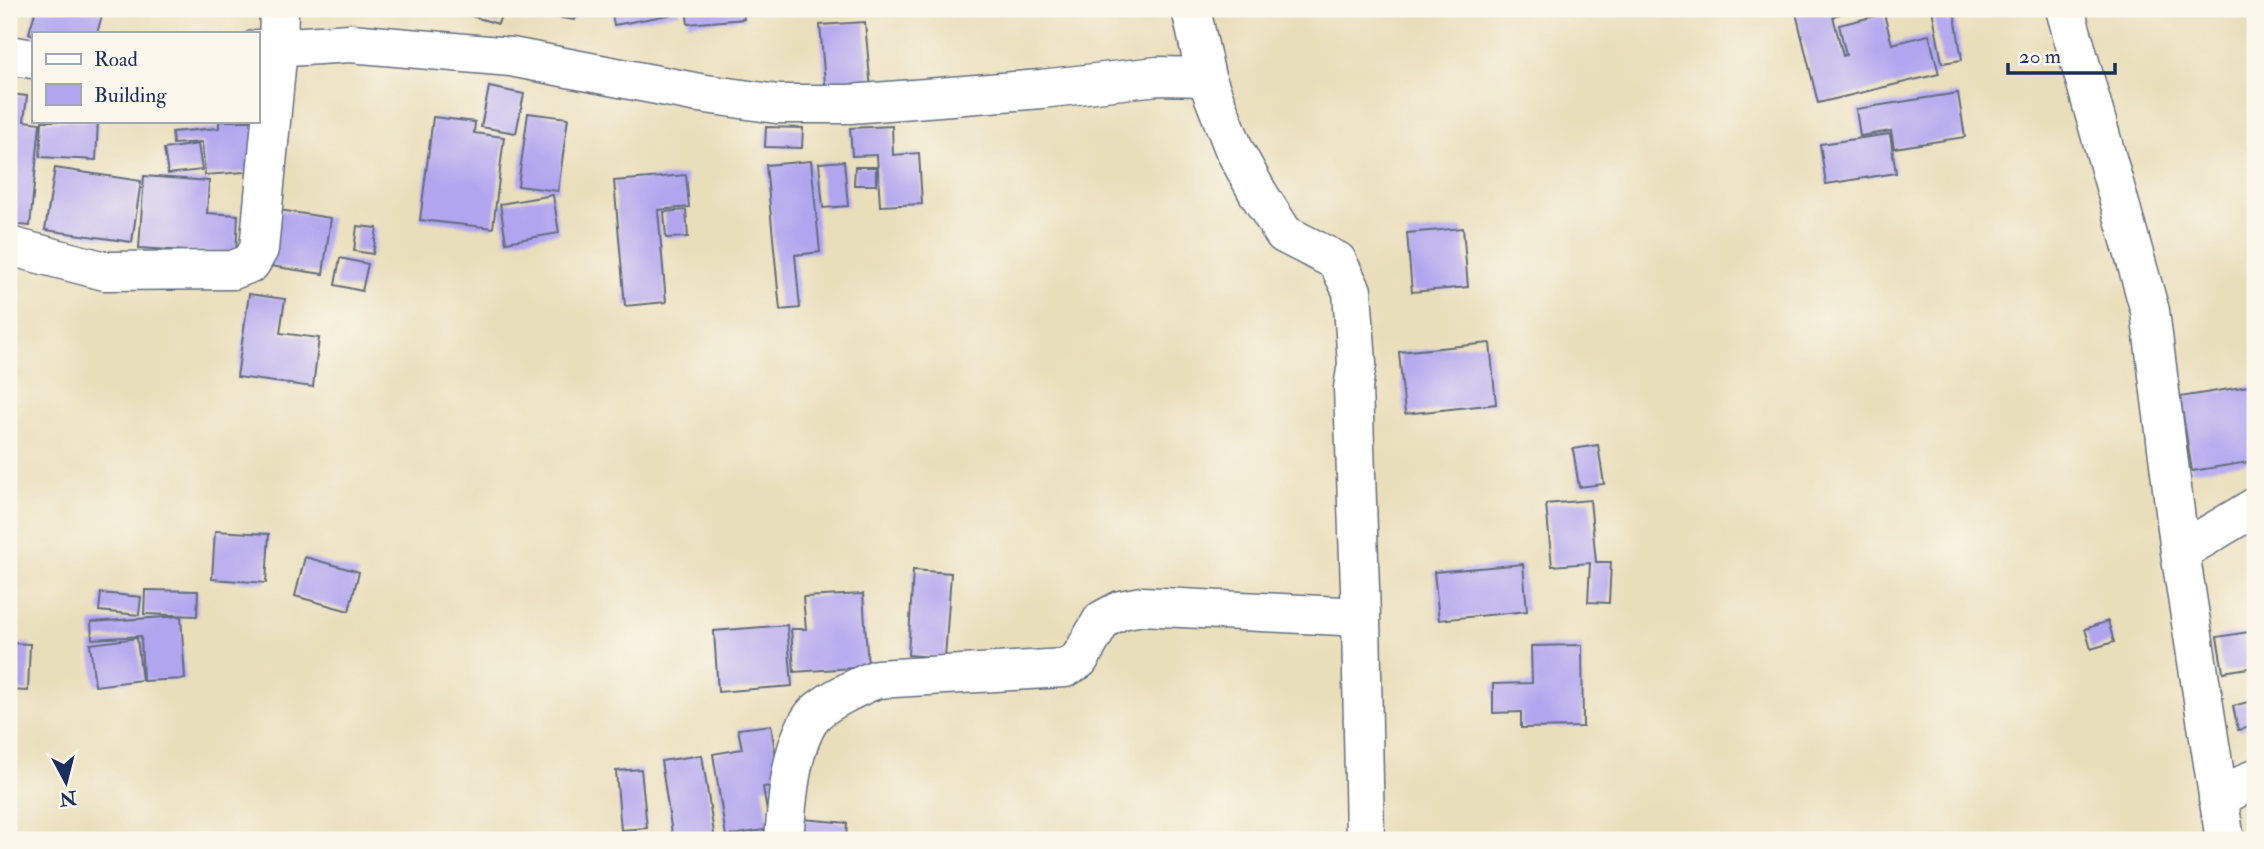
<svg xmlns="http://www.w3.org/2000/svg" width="2264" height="849" font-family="'IM FELL Double Pica',serif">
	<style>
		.building { fill: #b1a5ef }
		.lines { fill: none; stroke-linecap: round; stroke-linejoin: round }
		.minor-casing { stroke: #636c7e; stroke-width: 41 }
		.minor { stroke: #fff; stroke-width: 38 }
	</style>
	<rect width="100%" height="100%" fill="#fbf7ec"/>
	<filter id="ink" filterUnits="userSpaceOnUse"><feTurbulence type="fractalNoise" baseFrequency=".0143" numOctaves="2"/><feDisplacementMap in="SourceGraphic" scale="14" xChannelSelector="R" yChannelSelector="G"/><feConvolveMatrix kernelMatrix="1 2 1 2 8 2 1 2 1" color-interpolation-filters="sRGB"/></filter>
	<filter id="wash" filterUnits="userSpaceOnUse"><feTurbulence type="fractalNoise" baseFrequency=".00686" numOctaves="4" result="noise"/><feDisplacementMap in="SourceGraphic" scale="28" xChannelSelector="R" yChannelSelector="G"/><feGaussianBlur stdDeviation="1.57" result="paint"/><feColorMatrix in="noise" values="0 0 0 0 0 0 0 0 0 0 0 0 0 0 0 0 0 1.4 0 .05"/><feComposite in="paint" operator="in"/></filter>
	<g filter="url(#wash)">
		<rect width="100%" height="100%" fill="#e9deba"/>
		<g id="blocks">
			<!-- building -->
			<path class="building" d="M36,9H104L97,33L33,35L29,33Z
				M448,9H503L498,24Z
				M523,9H577L575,20L523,12Z
				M611,9H679L680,13L614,25Z
				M686,9H743L744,19L688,24Z
				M1795,9H1859L1833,16L1843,56L1846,55L1839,25L1884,14L1892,44L1929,35L1939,74L1818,103Z
				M1932,9H1954L1962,60L1942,63Z
				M865,22L871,91L826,95L820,25Z
				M489,87L524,94L516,133L481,127Z
				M1958,93L1965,137L1894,148L1891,131L1860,136L1856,109Z
				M9,94L27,96L24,121L40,123L30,226L9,224Z
				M528,113L568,118L558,191L518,186Z
				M433,117L475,122L474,133L504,137L493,228L420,220Z
				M42,121H98L96,160L40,157Z
				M219,121H257L258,171L205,175L202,142L173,144L172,132L219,128Z
				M892,126L893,155L919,153L922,204L880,206L877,155L852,156L850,128Z
				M766,127L803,128L802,148L765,147Z
				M1890,134L1896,173L1826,184L1820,144Z
				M198,144L202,170L168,174L164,149Z
				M811,161L820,252L795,255L800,308L780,310L766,165Z
				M844,161L848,206L823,208L819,163Z
				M855,167H876V185H854Z
				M55,168L141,181L132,242L45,230Z
				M686,175L689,207L658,210L666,302L625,306L614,181Z
				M144,176L209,181L207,213L238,215L236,254L139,248Z
				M553,195L559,233L506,242L500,204Z
				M279,210L331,218L323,274L270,266Z
				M686,210L688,237L666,238L664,212Z
				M357,226L377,228L373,254L354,251Z
				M1463,228L1468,287L1412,292L1407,233Z
				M340,258L368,264L362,291L335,285Z
				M249,294L285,299L280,333L319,338L313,387L237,377Z
				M1490,343L1496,404L1405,414L1399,352Z
				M2255,385V461L2192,471L2180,397Z
				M1598,445L1604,484L1579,487L1573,449Z
				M1590,500L1596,562H1611L1609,603L1588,602L1590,563L1552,566L1546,504Z
				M215,531L269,534L266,583L212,579Z
				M305,557L359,572L349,611L295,596Z
				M1523,564L1527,611L1439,620L1434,572Z
				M913,570L951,573L945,658L908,655Z
				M145,590L198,591L197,616L144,614Z
				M101,593L141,597L139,615L99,611Z
				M863,594L868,667L794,672L791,629H806L803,597Z
				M181,616L185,679L143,681L141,636L92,639L91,622Z
				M2108,621L2114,642L2091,649L2085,629Z
				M787,625L792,686L718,692L714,631Z
				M2255,631V667L2223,672L2217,637Z
				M137,638L142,680L95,686L90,644Z
				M9,643L30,644L28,691L9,690Z
				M1582,645L1583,727L1521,728V712L1493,713V684L1532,683L1531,646Z
				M2255,700V726L2238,730L2233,706Z
				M771,725L780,785L763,787L770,829L726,836L713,754L742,749L738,729Z
				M702,755L715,840H673L661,761Z
				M641,769L647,828L621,830L616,771Z
				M803,819L847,823L846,840H801Z"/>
		</g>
	</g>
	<g filter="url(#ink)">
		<use href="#blocks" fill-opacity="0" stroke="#636c7e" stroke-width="2"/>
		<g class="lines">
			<defs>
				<path id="minor" d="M1191,9L1206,77L1234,149L1258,193L1284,234L1337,261L1352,291L1357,364L1353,388L1361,617L1365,840
					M2065,9L2150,311L2180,552L2225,840
					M257,49L350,43L511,57L699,93L777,104H850L1041,89L1158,76L1206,77
					M9,55L33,59
					M9,246L105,271L233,270L251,263L259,249L278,47L279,9
					M2180,552L2255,507
					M2218,799L2255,778
					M784,840C787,803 790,749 811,718C820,704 861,685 877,679L1065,668L1079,660L1102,620L1121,610L1142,606L1361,617"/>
			</defs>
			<!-- minor casing -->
			<use href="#minor" class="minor-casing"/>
			<!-- minor -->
			<use href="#minor" class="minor"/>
		</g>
	</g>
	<!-- margin -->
	<rect width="2264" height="849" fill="none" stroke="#fbf7ec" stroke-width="35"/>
	<!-- legend -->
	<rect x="32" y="32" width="228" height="91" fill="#fbf7ec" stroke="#a1a7b3" stroke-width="2"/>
	<rect x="46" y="54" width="35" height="10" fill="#ffffff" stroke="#a1a7b3" stroke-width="2"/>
	<text x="94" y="66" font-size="21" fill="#1b2f5e">Road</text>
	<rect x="46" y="84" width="35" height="21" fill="#b1a5ef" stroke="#a1a7b3" stroke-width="2"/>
	<text x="94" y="102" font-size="21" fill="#1b2f5e">Building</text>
	<!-- north arrow -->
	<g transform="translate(66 782) rotate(173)" stroke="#fbf7ec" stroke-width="5" paint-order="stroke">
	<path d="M0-5L12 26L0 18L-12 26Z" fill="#1b2f5e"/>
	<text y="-10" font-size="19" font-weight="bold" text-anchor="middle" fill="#1b2f5e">N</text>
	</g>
	<!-- scale -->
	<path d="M2008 63v10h107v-10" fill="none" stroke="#1b2f5e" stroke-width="3.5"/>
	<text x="2019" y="63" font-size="21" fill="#1b2f5e" stroke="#fbf7ec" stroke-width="5" paint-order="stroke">20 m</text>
</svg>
